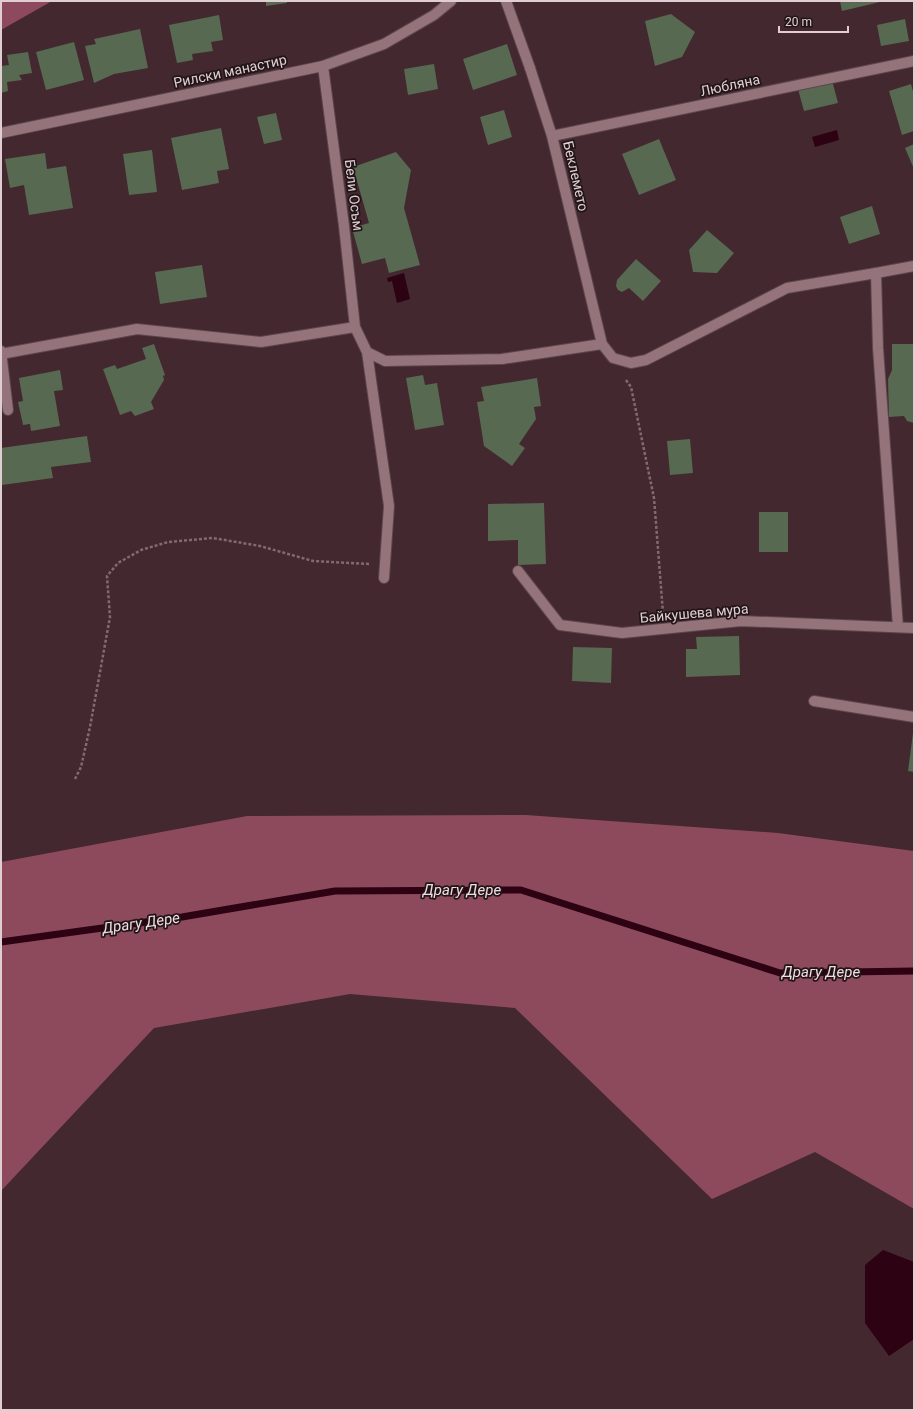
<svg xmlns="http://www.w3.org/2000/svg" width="915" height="1411" font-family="Roboto,sans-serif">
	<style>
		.forest { fill: #8c4a5c }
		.water { fill: #2d0212 }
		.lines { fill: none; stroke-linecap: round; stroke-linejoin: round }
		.stream { stroke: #2d0212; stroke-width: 7 }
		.building { fill: #576951 }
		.lane-casing { stroke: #5c454b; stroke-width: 12 }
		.street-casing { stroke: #5c454b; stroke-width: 12 }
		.path { stroke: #816a70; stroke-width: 2.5; stroke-dasharray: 3 2; stroke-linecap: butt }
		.lane { stroke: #94737b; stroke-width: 10 }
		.street { stroke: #94737b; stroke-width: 10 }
		.labels { text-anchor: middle; stroke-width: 3.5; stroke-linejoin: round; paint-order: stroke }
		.street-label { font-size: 14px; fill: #e0ced2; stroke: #211518 }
		.water-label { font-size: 15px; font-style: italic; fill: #f1dce1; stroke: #211518 }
	</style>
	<rect width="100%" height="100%" fill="#43282f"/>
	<!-- forest -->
	<path class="forest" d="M1,1H52L1,30Z
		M526,815L778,833L914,851V1209L815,1152L712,1199L515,1008L350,994L154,1028L1,1191V862L247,816Z"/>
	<!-- water -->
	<path class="water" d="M837,130L839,140L815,147L812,137Z
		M404,273L410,299L397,303L392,281L388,282L387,278Z
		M883,1250L914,1262V1339L889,1356L865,1323V1265Z"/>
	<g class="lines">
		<!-- stream -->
		<path class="stream" d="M1,942L182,917L335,891L521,890L780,973L914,971"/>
	</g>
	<!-- building -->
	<path class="building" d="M266,1H287V3L266,6Z
		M840,1H879L880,2L842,11Z
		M671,14L695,32L682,57L655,66L645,21Z
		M219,15L223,40L211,42L213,51L192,54L193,60L177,63L169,25Z
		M905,19L909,41L881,46L877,25Z
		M140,29L148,68L114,74L94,83L85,46L96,44L94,39Z
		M74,42L84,80L46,90L36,52Z
		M507,44L517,75L473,90L463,59Z
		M28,52L32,73L19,75L22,80L7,82L8,91L1,93V66L9,65L7,55Z
		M434,64L438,89L408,95L404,69Z
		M832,80L838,103L804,111L798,89Z
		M911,84L914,95V131L902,135L889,91Z
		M504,110L512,137L488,145L480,117Z
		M276,113L282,140L264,144L257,117Z
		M221,128L229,169L217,171L219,183L182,190L171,138Z
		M659,139L676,180L639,195L622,154Z
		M914,144V169L905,148Z
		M152,150L157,192L129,195L123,154Z
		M396,152L411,170L404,208L420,265L389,273L385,258L362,264L352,228L369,223L353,167Z
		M45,153L47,169L66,166L73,208L29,215L24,185L10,188L5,159Z
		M872,206L880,234L849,244L840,217Z
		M707,230L734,253L717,273L693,272L689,250Z
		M636,259L661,281L643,301L629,288L622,292L618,290L616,286L617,280Z
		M202,265L207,297L160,304L155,272Z
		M154,344L165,375L163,376L164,380L151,402L154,409L135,416L131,411L120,415L103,369L115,365L117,369L146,359L142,348Z
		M892,344H914V423L907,421L904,416L889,417L888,379L892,370Z
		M60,370L63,390L54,391L60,426L31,431L30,424L23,425L18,402L23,401L19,378Z
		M423,375L425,385L437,383L444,425L415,430L406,378Z
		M537,378L541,406L534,407L536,419L519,444L525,448L512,466L484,446L477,402L484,401L481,387Z
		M87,436L91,462L51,467L53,478L2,485L1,448Z
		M690,439L693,473L670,475L667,441Z
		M544,503L546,564L518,565V540L488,541V504Z
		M759,512H788V552H759Z
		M739,636L740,675L686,677V649H697L696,637Z
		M573,647L612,648L611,683L572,681Z
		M913,733H914V772L908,771Z"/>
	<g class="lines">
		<defs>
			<path id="lane" d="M506,1L530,68
				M876,273L914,266
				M1,351L8,410
				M814,701L914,717"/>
			<path id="street" d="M323,66L344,226L355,327
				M530,68L552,136L602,344L613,358L631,363L646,360L787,288L876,273L878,348L898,627
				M1,133L323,66L384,44L434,15L451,1
				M552,136L914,61
				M367,352L389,506L384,578
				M1,354L137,329L261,342L355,327L367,352L385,361L502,359L602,344
				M518,571L560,625L622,633L741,621L914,628"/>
		</defs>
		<!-- lane casing -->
		<use href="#lane" class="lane-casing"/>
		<!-- street casing -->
		<use href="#street" class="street-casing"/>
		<!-- path -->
		<path class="path" d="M626,380L631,387L654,498L663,613
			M75,779L81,767L90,727L110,617L107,576L118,563L141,550L168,542L213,538L260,546L313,561L369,564"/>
		<!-- lane -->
		<use href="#lane" class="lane"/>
		<!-- street -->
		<use href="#street" class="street"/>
	</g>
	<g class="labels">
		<!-- street labels -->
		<g class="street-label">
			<text transform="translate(230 71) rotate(-12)" y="5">Рилски манастир</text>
			<text transform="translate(730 85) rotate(-12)" y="5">Любляна</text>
			<text transform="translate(576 176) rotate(77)" y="5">Беклемето</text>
			<text transform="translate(354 195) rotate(83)" y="5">Бели Осъм</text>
			<text transform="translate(694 613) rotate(-5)" y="5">Байкушева мура</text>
		</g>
		<!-- water labels -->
		<g class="water-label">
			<text x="462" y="895">Драгу Дере</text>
			<text transform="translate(141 923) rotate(-8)" y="5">Драгу Дере</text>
			<text x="821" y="977">Драгу Дере</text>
		</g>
	</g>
	<!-- border -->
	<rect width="915" height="1411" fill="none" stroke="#e0ced2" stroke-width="4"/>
	<!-- scale -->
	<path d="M779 26v6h69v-6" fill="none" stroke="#e0ced2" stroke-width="2"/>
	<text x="785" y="26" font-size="12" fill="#e0ced2" stroke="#211518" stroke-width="3" paint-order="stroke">20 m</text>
</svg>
